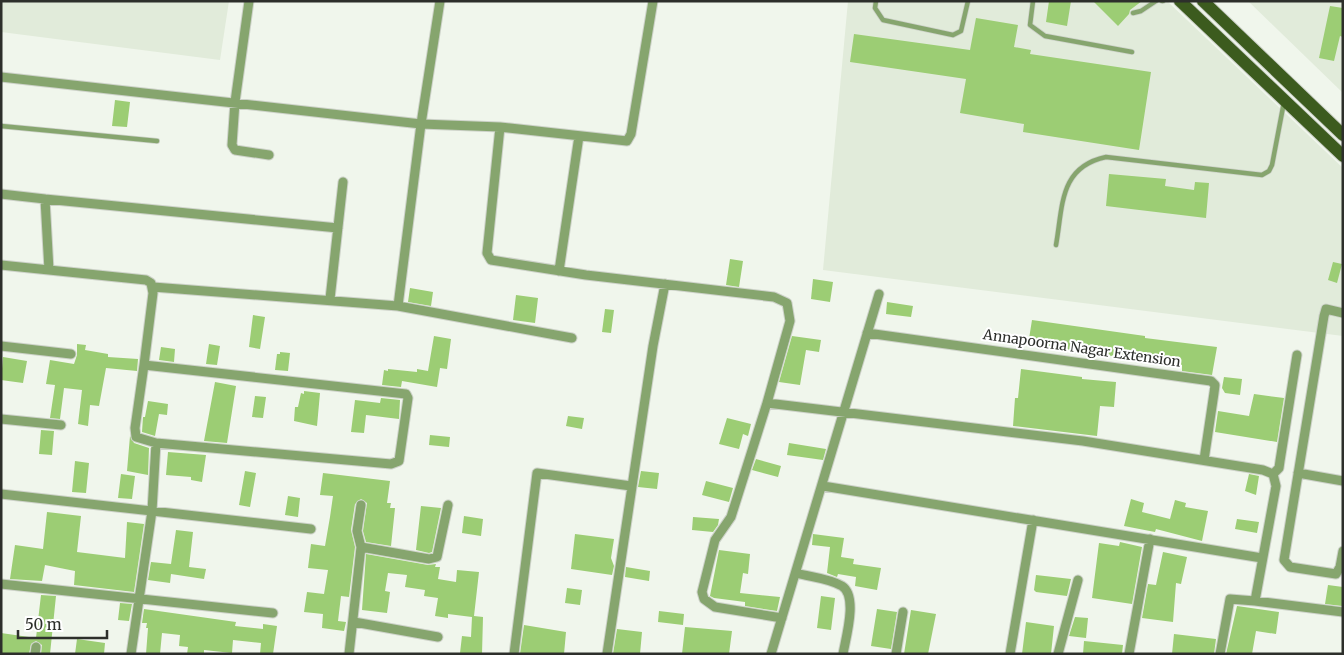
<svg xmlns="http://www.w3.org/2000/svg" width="1344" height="655" font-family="Merriweather,serif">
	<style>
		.built { fill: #e1ebda }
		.building { fill: #9ccd74 }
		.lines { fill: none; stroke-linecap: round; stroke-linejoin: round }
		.service-casing { stroke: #cdd2c9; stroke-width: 6 }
		.minor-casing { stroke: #cdd2c9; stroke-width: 11 }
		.primary-casing { stroke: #cdd2c9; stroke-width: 14 }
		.service { stroke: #86a56e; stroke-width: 4.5 }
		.minor { stroke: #86a56e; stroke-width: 9 }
		.primary { stroke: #3c5b1e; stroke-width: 12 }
		.labels { text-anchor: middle; stroke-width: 4; stroke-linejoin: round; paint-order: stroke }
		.street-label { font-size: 14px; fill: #2d2f2b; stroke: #fff }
	</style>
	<rect width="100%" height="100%" fill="#f0f6ec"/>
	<!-- built -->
	<path class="built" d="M1,1H229L220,60L1,32Z
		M848,1H1167L1343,168V336L823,270Z
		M1248,1H1343V93Z"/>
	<!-- building -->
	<path class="building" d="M1049,1H1071L1067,26L1046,22Z
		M1093,1H1142L1130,10L1129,14L1118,26Z
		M1330,6L1343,8V37L1340,36L1334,61L1319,58Z
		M976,18L1018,25L1014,47L1031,50L1030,54L1151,72L1139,150L1023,132L1024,124L960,113L966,79L850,62L854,34L970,50Z
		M115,100L130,102L127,127L112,126Z
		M1109,174L1166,179L1165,186L1194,190L1195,182L1209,183L1206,218L1106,206Z
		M730,259L743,261L739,287L726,285Z
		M1333,262L1342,264L1337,283L1328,280Z
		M813,279L833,282L830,302L811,299Z
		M410,288L433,292L431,306L408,302Z
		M516,295L538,298L535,323L513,320Z
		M887,302L913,306L911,317L886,314Z
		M605,309L614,310L611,333L602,332Z
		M253,315L265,317L260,349L249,347Z
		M1032,320L1145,336V338L1217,347L1212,375L1182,371V365L1028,345Z
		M434,336L451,339L447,369L440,368L437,387L402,381L401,387L382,385L384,370L388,371V369L417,372V369L428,371Z
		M792,336L821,340L819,352L806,350L800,385L779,382Z
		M77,344L86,345L85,350L108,354V357L138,359L137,371L106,368L99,406L90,405L88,426L78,424L82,390L64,388L60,419L50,418L55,385L46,384L50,360L74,364L77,355Z
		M209,344L220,346L217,365L206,364Z
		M161,347L175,349L174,362L159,360Z
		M280,352L290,353L288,371L275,370L277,354H280Z
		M3,357L27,361L23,383L1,380Z
		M1021,369L1082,377V379L1116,382L1114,407L1100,406L1097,436L1013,426L1015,398H1018Z
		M1224,377L1242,379L1240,395L1225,393L1222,388Z
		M215,382L236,386L227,443L204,441Z
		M304,391L320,393L317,426L294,421L295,407H298L301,393L304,394Z
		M1254,394L1284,398L1277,442L1215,432L1218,411L1249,416Z
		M255,396L266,397L263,418L252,417Z
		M381,398L400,400L399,419L366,415L364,433L351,432L355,400L380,403Z
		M148,401L168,404L167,415L159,414L155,436L142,432L143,417H145Z
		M568,416L584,418L582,429L566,426Z
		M727,418L751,424L748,436L743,434L739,449L719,444Z
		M41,430L54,431L52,455L39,454Z
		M430,435L450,437L449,447L429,445Z
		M130,436L134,443L149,448L148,475L127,471Z
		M789,443L826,449L823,460L787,455Z
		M168,452L206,455L202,482L191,480V477L166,475Z
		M756,459L781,466L778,477L752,470Z
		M75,461L89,463L86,493L72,492Z
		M245,471L256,473L250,507L239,505Z
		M641,471L659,473L657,489L638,487Z
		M323,473L390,481L387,503H391L390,508H395L391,546L366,542L363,531L367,503L361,499L355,504L351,530L355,547L349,597L341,596L338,621L346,622L344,631L322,628L323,614L304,612L307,592L324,594L328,570L308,568L311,544L325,546L330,517L333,496L320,495Z
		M121,474L135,476L132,499L118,498Z
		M1249,474L1259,476L1256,495L1245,491Z
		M706,481L733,488L729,502L702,495Z
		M288,496L300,498L298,517L285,515Z
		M1131,499L1144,503L1142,512L1170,519L1175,500L1186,503L1185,507L1208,511L1202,541L1156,529L1155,532L1124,526Z
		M421,506L441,508L432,552L429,553L416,550Z
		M47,512L81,516L77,552L125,558L127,522L144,524L134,592L74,585L75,571L45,565L42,581L10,579L15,545L43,549Z
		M464,516L483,519L481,536L462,533Z
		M693,517L719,519L718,525L713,532L692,530Z
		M1237,519L1259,522L1257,533L1235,529Z
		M176,530L193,532L189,567L206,569L204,579L171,574L170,583L148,580L151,562L171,564Z
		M575,534L614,539L611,558L614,566L612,575L571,569Z
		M813,534L844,538L841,557L854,559L853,564L881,568L877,590L855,586L856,577L838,574L837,577L827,573L830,547L812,545Z
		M1120,542L1142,547L1132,604L1092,598L1099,543L1119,546Z
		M719,550L750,554L748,574L743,573L740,593L780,597L777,611L745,606V602L714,598L710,596Z
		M1163,552L1187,557L1181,584L1176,583L1173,622L1142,618L1148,584L1156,585Z
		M366,554L428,565L436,564L435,567H440L438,579L456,582L457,570L479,572L474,616L483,617L482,654L460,653L462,636L471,637L472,617L448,614V618L435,616L438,598L424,596L425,590L405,587L407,575L388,573L385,591L390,592L387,613L362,610Z
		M626,567L650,571L649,581L625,577Z
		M1036,575L1071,579L1067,596L1036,592L1034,590Z
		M1328,585L1343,587L1342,606L1325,604Z
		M567,588L582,590L580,605L565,603Z
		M41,595L56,596L50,654H41L42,645L36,641L31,644L29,654H1V633L36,638Z
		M821,596L835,598L831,630L817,628Z
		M120,603L132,604L129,621L118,620Z
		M1237,606L1279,612L1276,634L1256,631L1252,654H1226Z
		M144,609L236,622L235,626L263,629V624L277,626L273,654H260L261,643L233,640L232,653L204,650V654H187L188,647L179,646L180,635L162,633L160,654H146L148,628H146L147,623H142Z
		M877,609L897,612L891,649L871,646Z
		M911,610L936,614L928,654H904Z
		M659,611L684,614L683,625L658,622Z
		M1075,617L1088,618L1086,638L1069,636Z
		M1026,622L1054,626L1051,654H1022Z
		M524,625L566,632L564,654H520Z
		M685,627L732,631L729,654H682Z
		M617,629L642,632L640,654H613Z
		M1174,634L1216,639L1214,654H1172Z
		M77,639L105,643L104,654H75Z
		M1084,641L1123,645L1122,654H1083Z"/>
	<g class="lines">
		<defs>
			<path id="service" d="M876,1L875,8L883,20L953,35L961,31L968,1
				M1033,1L1030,25L1045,36L1132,52
				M1162,1H1163
				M1133,13L1141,11L1156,1
				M1,126L157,141
				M1056,245C1063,206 1059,167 1106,157L1262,175L1269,171L1272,165L1284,102"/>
			<path id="minor" d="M249,1L235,102L232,145L235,150L269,155
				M1,77L421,124L500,127L627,141L631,134L653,1
				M500,127L487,253L491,260L586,275L774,297L787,303L790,321L767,403L1083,441L1263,470L1273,474L1276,486L1255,601L1343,612
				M1,194L45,199L49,270L146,280L151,283L153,293L144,365
				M45,199L338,228
				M1,265L49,270
				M559,271L579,136
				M153,287L398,306L572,338
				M330,299L343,182
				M398,306L421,124L440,1
				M1343,313L1326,309L1324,316L1284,560L1290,567L1336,574L1340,567L1343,551
				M867,333L1211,381L1215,385L1214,393L1204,460
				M1,346L71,354
				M144,365L406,394L408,398L399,461L391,464L156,443L136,437L135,428Z
				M767,403L731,517L715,540L702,592L704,599L715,607L782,618
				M1,419L61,425
				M1298,473L1343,481
				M1273,474L1279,468L1280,461L1297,355
				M823,486L1262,558
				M1,494L311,529
				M361,505L357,531L361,547
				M796,573C810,577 829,578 842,586C858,596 846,637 843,654
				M1,584L273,613
				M354,622L438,637
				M35,654L36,647
				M131,654L152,511L156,443
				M349,654L361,547L429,559L437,557L448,505
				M514,654L537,473L631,486
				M607,654L653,346L665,284
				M771,654L879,294
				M896,654L903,612
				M1010,654L1033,520
				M1058,654L1078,580
				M1129,654L1150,539
				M1220,654L1230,599L1255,601"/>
			<path id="primary" d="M1180,1L1343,156
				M1203,1L1343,135"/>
		</defs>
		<!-- service casing -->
		<use href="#service" class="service-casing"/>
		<!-- minor casing -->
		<use href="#minor" class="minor-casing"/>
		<!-- primary casing -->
		<use href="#primary" class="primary-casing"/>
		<!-- service -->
		<use href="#service" class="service"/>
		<!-- minor -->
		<use href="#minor" class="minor"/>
		<!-- primary -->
		<use href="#primary" class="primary"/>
	</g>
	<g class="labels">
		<!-- street labels -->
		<g class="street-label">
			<text transform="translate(1082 348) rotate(8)" y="5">Annapoorna Nagar Extension</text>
		</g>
	</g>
	<!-- border -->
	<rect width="1344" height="655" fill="none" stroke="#2d2f2b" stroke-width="5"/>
	<!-- scale -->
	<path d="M18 630v8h89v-8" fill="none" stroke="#2d2f2b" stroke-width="2.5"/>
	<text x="25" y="630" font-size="15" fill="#2d2f2b" stroke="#ffffff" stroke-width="4" paint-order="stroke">50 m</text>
</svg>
